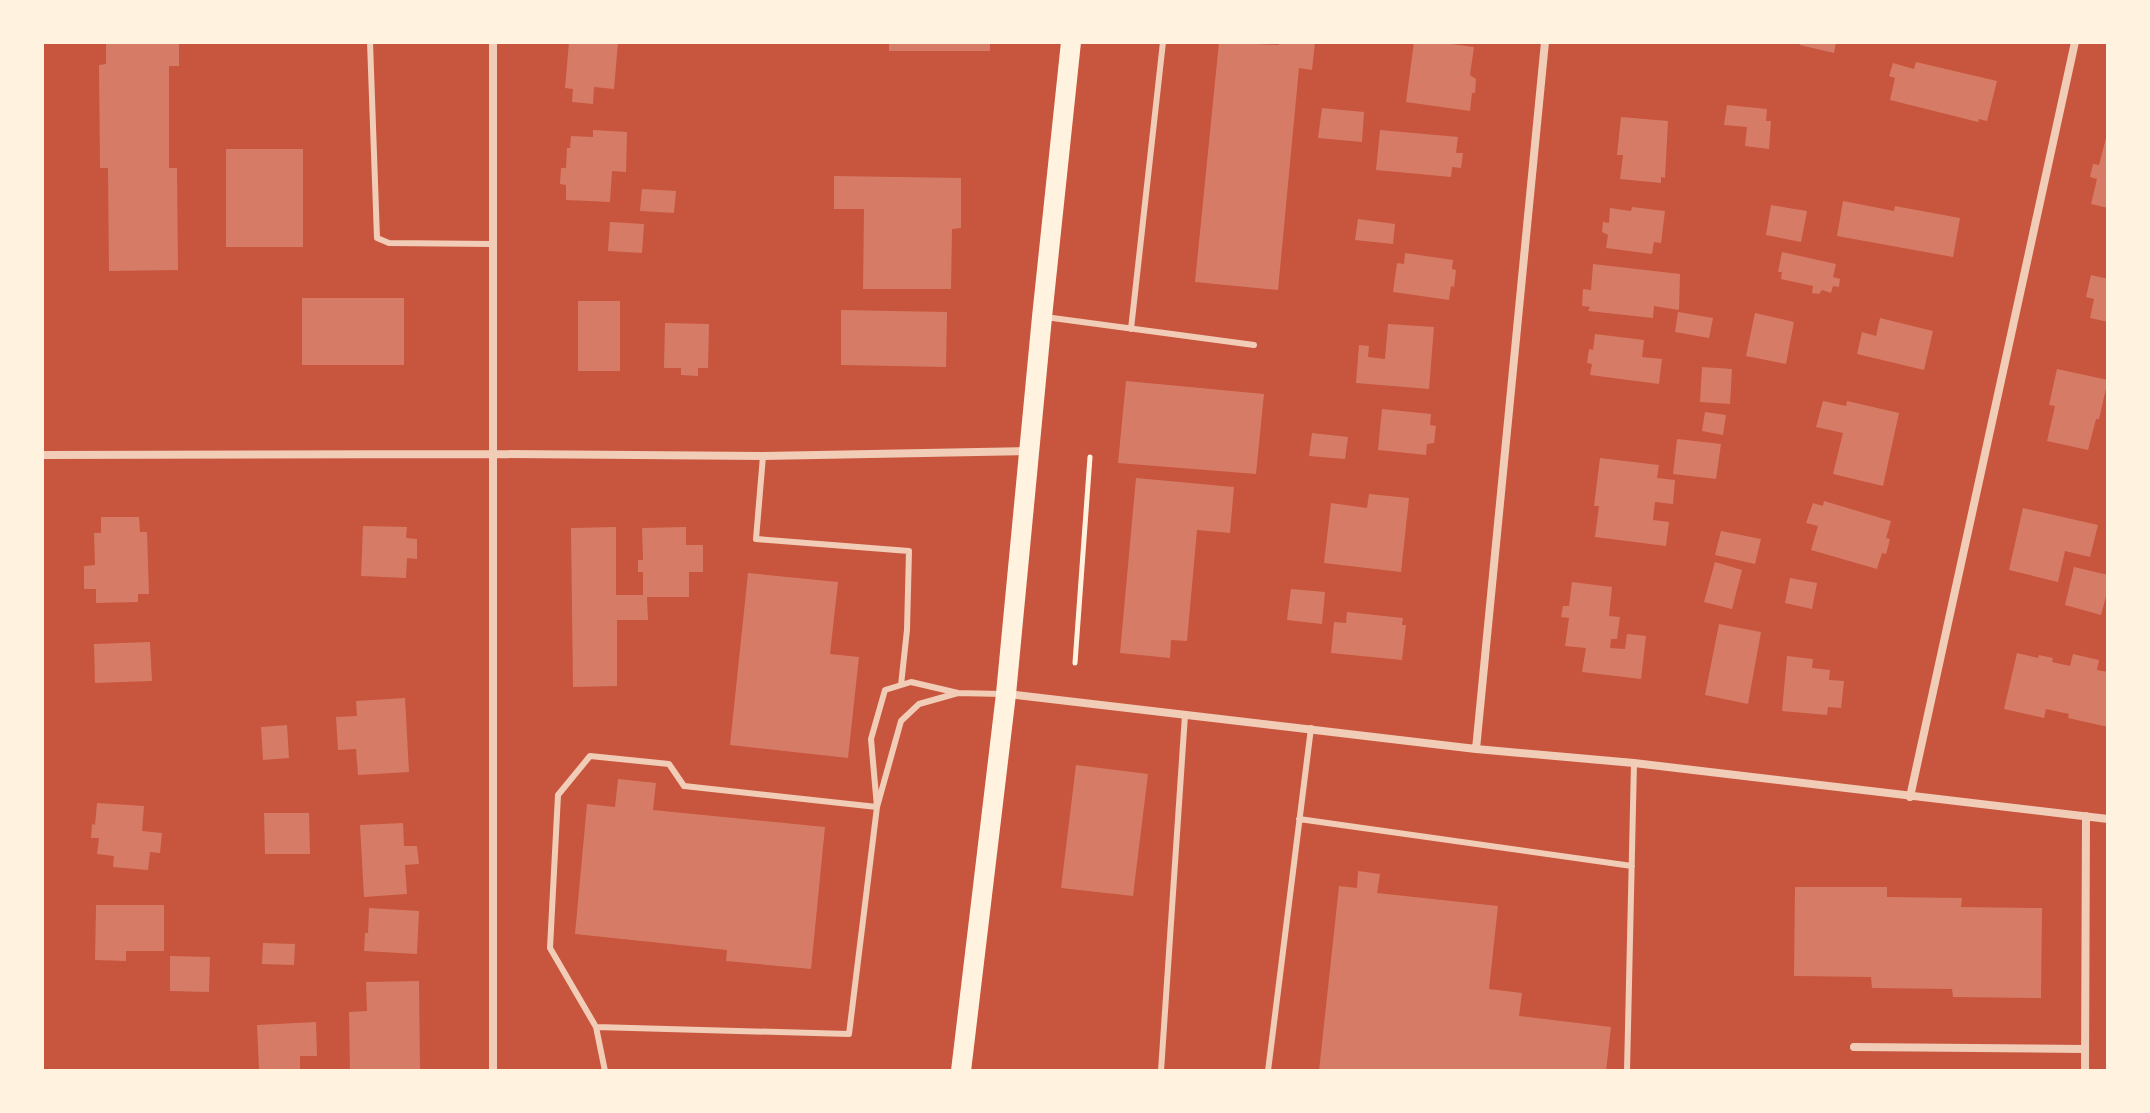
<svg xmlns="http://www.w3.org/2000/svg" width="2150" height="1113" font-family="'PT Sans Narrow',sans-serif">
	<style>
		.building { fill: #d67c66 }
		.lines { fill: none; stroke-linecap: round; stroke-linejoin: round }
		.path { stroke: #fff3e0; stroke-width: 5 }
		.service { stroke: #f1ccb7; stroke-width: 6 }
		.minor { stroke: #f1ccb7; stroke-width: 8 }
		.primary { stroke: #fff3e0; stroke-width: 20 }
	</style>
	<rect width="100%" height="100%" fill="#c8553d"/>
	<!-- building -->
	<path class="building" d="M106,42H179V66H169V168H177L178,270L109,271L108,168H100L99,65L106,64Z
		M569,42H618L614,89L594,87L593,104L572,102L573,89L565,88Z
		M889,42H990V51H889Z
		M1219,42L1278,45L1281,42H1315L1312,70L1299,68L1278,290L1195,282Z
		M1414,42H1437L1474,47L1470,75L1476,79L1475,93H1472L1470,111L1406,102Z
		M1800,42H1836L1834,53L1800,45Z
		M1916,62L1997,81L1987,121L1979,119L1978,122L1890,100L1895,78L1889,76L1893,63L1914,69Z
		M1727,105L1767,109L1766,121H1771L1769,149L1745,146L1747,127L1724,125Z
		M1322,108L1364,112L1362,142L1318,138Z
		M1621,117L1668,121L1665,178L1661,177V183L1620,179L1623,155H1617Z
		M593,130L627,132L626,172L612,171L610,202L566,200V185L560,184L561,168H566L567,148H570L571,136L593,137Z
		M1380,130L1458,137L1456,153H1463L1461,168L1452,167L1451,177L1376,170Z
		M2107,134L2108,135V208L2091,204L2097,179L2090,177L2093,164L2099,165Z
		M226,149H303V247H226Z
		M834,176L961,178V228L952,229L951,289H863L864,209H834Z
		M642,189L676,191L674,213L640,211Z
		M1843,201L1894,211L1895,206L1960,218L1953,257L1837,236Z
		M1771,205L1807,211L1801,242L1766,235Z
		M1632,207L1665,211L1661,243L1654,242L1652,254L1606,248L1608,235L1602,232L1603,222L1609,223L1610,208L1631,211Z
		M1358,219L1395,224L1393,244L1355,240Z
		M610,222L644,224L642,253L608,251Z
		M1782,252L1836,264L1833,277L1840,279L1839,287L1833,286L1831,293L1822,290L1819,294L1812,293L1813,286L1781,279L1782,272H1778Z
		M1405,253L1453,260L1452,269L1456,270L1454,287L1451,286L1449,300L1393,292L1397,263L1404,264Z
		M1593,264L1680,274L1679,310L1654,306L1653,318L1588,311L1590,307L1582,306L1583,289L1591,290Z
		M2091,275L2108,279V322L2090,318L2094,299L2086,297Z
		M302,298H404V365H302Z
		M578,301H620V371H578Z
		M841,310L947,312L946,367L841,365Z
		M1678,312L1713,318L1709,338L1675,332Z
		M1755,313L1794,322L1786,364L1746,356Z
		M1880,318L1933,331L1924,370L1857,354L1862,332L1876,336Z
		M665,323L709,324L708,368H698V376L681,375V368H664Z
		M1388,324L1434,327L1429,389L1356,383L1359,345L1369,346L1368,357L1385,359Z
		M1595,334L1644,340L1642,357L1662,359L1659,384L1590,375L1592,364L1587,363L1589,349L1593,350Z
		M1702,367L1732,369L1730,404L1700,402Z
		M2057,369L2108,380L2099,419H2096L2088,450L2047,441L2055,406L2049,405Z
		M1126,381L1264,394L1256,474L1118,463Z
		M1823,401L1846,406L1847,401L1899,413L1883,486L1833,474L1843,433L1816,427Z
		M1382,409L1431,414L1430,425L1436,426L1434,443L1427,444L1426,455L1378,450Z
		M1705,412L1726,415L1723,435L1702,431Z
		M1312,433L1348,437L1345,459L1309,456Z
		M1677,439L1721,444L1716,479L1673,474Z
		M1600,458L1659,465L1657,478L1675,480L1673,504L1655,502L1653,520L1669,522L1666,546L1595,537L1599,506H1594Z
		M1136,478L1234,487L1230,533L1197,530L1187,641L1171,640L1170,658L1120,653Z
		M1369,494L1409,498L1401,572L1324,563L1331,503L1367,508Z
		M1824,501L1891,521L1886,538L1890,539L1886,554L1882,553L1877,569L1811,550L1818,526L1806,523L1813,503L1823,506Z
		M2023,508L2098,525L2090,557L2065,551L2058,582L2009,570Z
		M101,517H139L140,532H147L149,594H138V602L96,603V589H84V566L95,565L94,533H101Z
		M363,526L407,527L406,538L417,539V559L407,558L406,578L361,576Z
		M616,527V595H643V572H638V560H643L642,528L686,527V545H703V572H689V597H647L648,620H617V686L573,687L571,528Z
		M1721,531L1761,539L1755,564L1715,555Z
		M1715,562L1742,570L1732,609L1704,602Z
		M2074,567L2108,575V589L2101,615L2065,605Z
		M748,573L838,582L830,654L859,657L848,758L730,745Z
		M1790,578L1817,583L1812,609L1785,603Z
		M1572,582L1612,587L1609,616L1620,617L1617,639H1611L1610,648L1625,649L1627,634L1646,636L1641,679L1582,672L1586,648L1565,646L1569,618L1561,617L1563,606H1569Z
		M1291,589L1325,592L1322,624L1287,620Z
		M1347,612L1403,618L1402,625H1406L1402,660L1331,653L1334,622L1346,623Z
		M1719,624L1761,632L1748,704L1705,695Z
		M150,642L152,681L95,683L94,644Z
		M2017,653L2038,658L2039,655L2053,658L2052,662L2070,666L2073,654L2099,660L2097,670L2108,672V727L2068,718L2069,714L2046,709L2044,718L2004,709Z
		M1787,656L1813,659L1812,668L1830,670L1829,680L1844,681L1841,708L1828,707L1827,715L1782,711Z
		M405,698L409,772L358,775L356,749L338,750L336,717L357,716L356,701Z
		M287,725L289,758L263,760L261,727Z
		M1076,765L1148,774L1133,896L1061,888Z
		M618,779L656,783L653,810L825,827L811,969L726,961L727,950L575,934L587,804L615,807Z
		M97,803L144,806L142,831L162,833L160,853L150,852L148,870L113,867L114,856L97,854L99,838H91L92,824L95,825Z
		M264,813H309L310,854H265Z
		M403,823L404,846H417L419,864L405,865L407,894L364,897L360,825Z
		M1358,871L1380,874L1377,893L1498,906L1489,989L1522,993L1519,1016L1611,1027L1606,1071H1319L1339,886L1357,888Z
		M1795,887H1887V897L1962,898L1961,907L2042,908L2041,998L1953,997L1952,989L1872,988L1871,977L1794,976Z
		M96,905H164V951H126V961L95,960Z
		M369,908L419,911L417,954L364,951L365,933H368Z
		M263,943L295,944L294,965L262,964Z
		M170,956L210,957L209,992L170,991Z
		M419,981L420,1071H350L349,1012L367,1011L366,982Z
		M316,1022L317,1056H300V1071L259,1070L257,1025Z"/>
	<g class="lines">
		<!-- path -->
		<path class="path" d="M1075,663L1090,457"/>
		<!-- service -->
		<path class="service" d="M370,42L377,238L389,243L492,244
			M1045,317L1254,345
			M1131,329L1163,42
			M763,456L756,539L909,551L907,630L901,685
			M1299,819L1632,866
			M596,1027L849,1034L877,807L901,721L919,704L958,693L1002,694
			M605,1071L596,1027L550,948L558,795L590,756L669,764L684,786L877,807L871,739L885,690L911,682L958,693
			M1161,1071L1185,715
			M1268,1071L1311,728
			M1627,1071L1634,763"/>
		<!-- minor -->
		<path class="minor" d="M493,42V1071
			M42,455L492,454L763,456L1028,451
			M1008,694L1476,749L1634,763L2108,819
			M1476,749L1545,42
			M1910,797L2075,42
			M1854,1047L2085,1049
			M2085,1071L2086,816"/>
		<!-- primary -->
		<path class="primary" d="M961,1071L1006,694L1042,317L1071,42"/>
	</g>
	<!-- border -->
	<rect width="2150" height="1113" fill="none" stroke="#fff3e0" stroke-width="88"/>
</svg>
